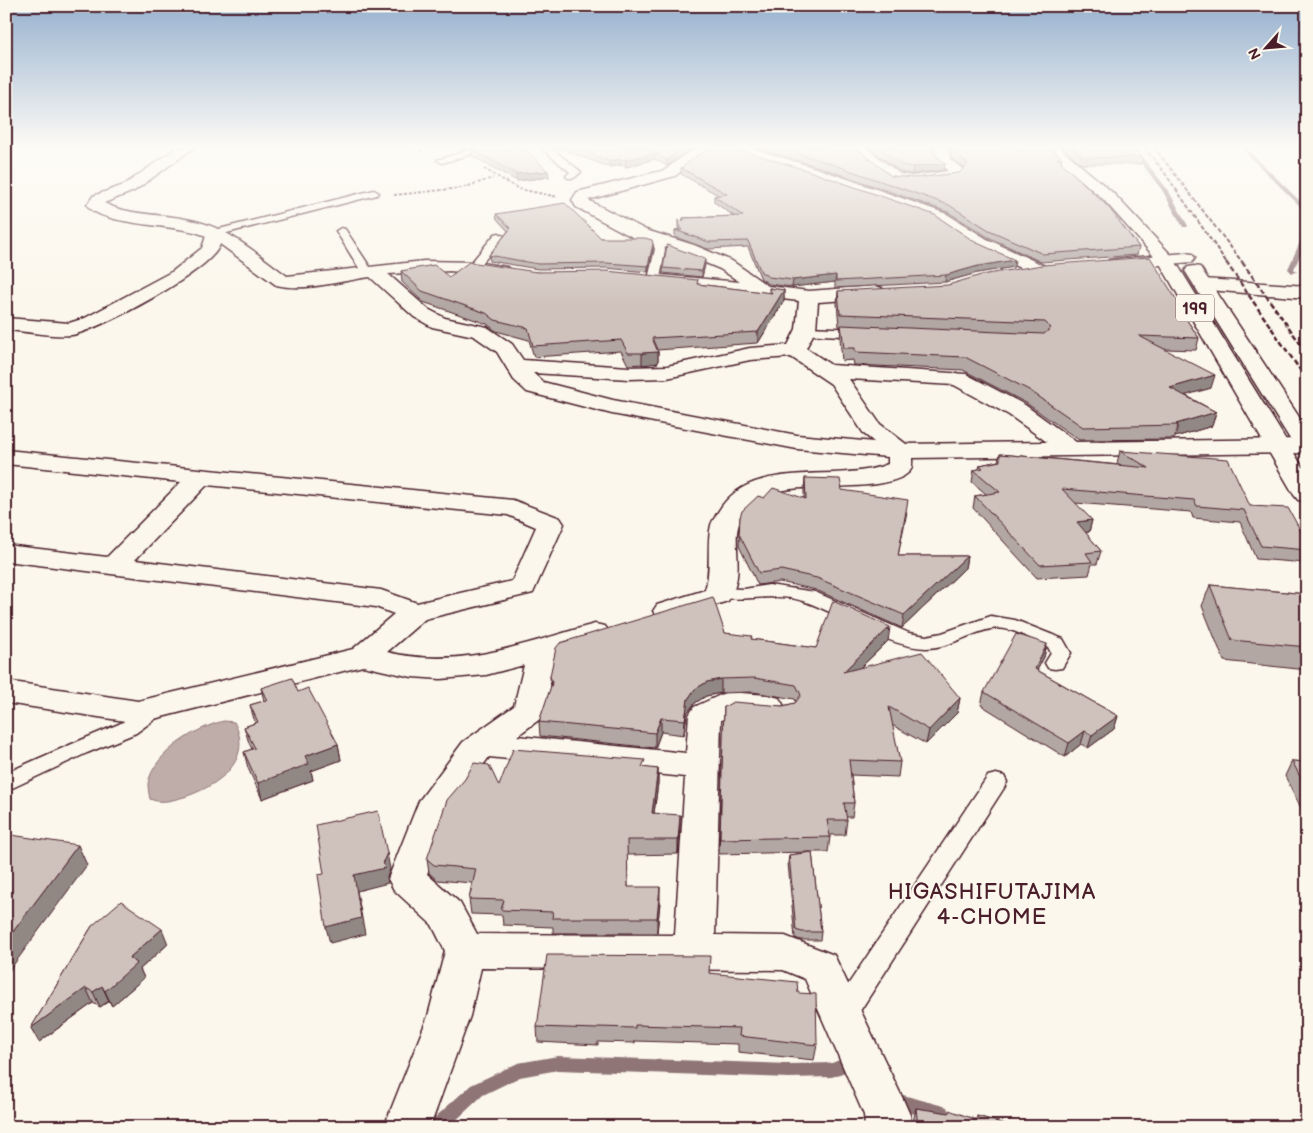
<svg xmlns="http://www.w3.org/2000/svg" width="1313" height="1133" font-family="'Balsamiq Sans',sans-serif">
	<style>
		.water { fill: #bfadaa; stroke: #907477 }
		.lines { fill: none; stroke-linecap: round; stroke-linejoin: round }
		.stream { fill: #907477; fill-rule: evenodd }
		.lane-casing { stroke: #4a1f2b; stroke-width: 3 }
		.street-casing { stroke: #4a1f2b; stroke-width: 3 }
		.highway-casing { stroke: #4a1f2b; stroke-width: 3 }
		.path { stroke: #4a1f2b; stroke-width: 2; stroke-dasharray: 3 2; stroke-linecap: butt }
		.lane { fill: #fbf7ec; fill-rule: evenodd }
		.street { fill: #fbf7ec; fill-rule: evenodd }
		.highway { fill: #fbf7ec; fill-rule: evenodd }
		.rail-far1 { stroke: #4a1f2b; stroke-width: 2; stroke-dasharray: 4.5 2; stroke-linecap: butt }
		.rail { stroke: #4a1f2b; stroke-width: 2.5; stroke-dasharray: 5.5 2.5; stroke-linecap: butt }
		.wall { fill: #b2a7a2; stroke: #4a1f2b }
		.shaded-wall { fill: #918884; stroke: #4a1f2b }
		.building { fill: #cfc2bc; stroke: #4a1f2b }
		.labels { text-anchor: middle; stroke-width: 4; stroke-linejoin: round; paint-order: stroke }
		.shield { fill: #fbf7ec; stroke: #7f6065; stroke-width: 1 }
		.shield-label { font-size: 16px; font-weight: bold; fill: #4a1f2b }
		.near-neighbourhood-label { font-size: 22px; letter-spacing: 1px; fill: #4a1f2b; stroke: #fbf7ec }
	</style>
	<rect width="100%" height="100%" fill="#fbf7ec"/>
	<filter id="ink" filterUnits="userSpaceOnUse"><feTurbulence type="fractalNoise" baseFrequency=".02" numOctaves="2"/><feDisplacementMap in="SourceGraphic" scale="10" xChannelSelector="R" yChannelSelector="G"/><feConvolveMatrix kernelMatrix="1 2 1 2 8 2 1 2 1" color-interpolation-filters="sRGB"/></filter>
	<g filter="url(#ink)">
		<!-- water -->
		<path class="water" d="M224,721L234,722C255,761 216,787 184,797C173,800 161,804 150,799C149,794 148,789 148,784C153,753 197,727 224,721Z"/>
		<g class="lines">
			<!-- stream -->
			<path class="stream" d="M1129,147H1134L1168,190L1188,226L1187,227H1183L1162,190Z
				M1240,147H1245L1307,208V213Z
				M1307,231V240L1294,269L1297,272L1292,273L1288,269L1304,233Z
				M558,1056L789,1064L832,1063L844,1058L850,1060L852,1065L850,1070L832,1077L789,1078L558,1070L520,1077L483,1095L449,1127H429L431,1121L471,1085L518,1063Z
				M903,1095L947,1107L949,1113L947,1119L941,1121L897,1109L895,1103L897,1097Z"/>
			<defs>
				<path id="lane" d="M480,147H495L442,163L437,160Z
					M540,147H550L581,172L574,178H568L566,176L570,172Z
					M374,190L379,193L377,195L215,236L210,233L211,231Z
					M341,228L345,229L374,273L372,275L368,276L362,273L336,231Z
					M499,233L504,236L503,238L479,267H471V263L495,234Z
					M656,236L660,237L665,249L660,279L654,282L648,279L655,249L651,239Z
					M805,327L863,329L869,333L863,337L801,334L799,331Z
					M769,585L815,592L909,633L926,636L942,633L991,616L1015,620L1063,639L1071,653L1062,668L1055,669L1048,668L1045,663L1051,653L1048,647C1033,640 1009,625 991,629C969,633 950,648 926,648C889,648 841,614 806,602C775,590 744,604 713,596L710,592L713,588L744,589Z
					M155,702L162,704L165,709L162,714L136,733L87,753L6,791V773C44,756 81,740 119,724C132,718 141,706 155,702Z
					M996,774L1004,776L1007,782L1004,788L851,1025L842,1028L833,1025L829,1016L833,1007L988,776Z"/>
				<path id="street" d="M178,147H195L134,191L104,203C132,217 164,213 195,221C230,229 258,255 287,276L424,261L476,262L507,267L510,271L507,275L501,276L450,271L388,274L428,309L445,318L487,327L512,344L523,360L629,367L667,366L750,348L788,345L796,329L799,301L655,284L652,280L655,276L661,275L740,282L720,269L682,253L634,238L576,207L572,200L577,192L665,170L687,153L702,147H723L697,159L675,176L588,200L646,230L694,245L732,261L768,286L809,291L875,286L882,288L884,292L882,296L875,298L818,302L816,329L806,348L831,365L966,374L1025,405L1076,442L1306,439L1307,453L912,458C912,463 913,469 909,472C885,495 803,480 771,494C710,520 755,561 728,601L667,620L657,617L653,611L657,605L705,590C712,568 706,545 711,525C712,521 716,516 718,512C751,455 838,485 888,464V457L797,449L612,414L527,392L514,380L497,352L474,336L432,327L414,317L370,277C340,281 305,292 276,285L220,244C213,270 99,330 72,335C53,337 25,331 6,330V318L69,323L85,318L173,271L202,248L206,236C178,223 102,227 87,205L93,196L124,185ZM791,357L831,384L864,434L874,442L797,435L613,400L543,382L533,373L629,379L667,378L750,360ZM849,379L954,385L1009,415L1047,442L906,444L880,424Z
					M725,147H748L819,169L947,214L987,239L1045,266L1048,270L1045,274H1033L975,247L935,220L809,175L727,150Z
					M849,147H865L900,174L912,176L948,171L936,161L934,147H948L950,159L965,171L958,178L953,179C932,182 912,186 891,181Z
					M1186,253L1192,254L1195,258L1192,262L1115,269L1109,268L1106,264L1109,260L1115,259Z
					M1203,279L1307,286V298L1197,289L1194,285L1197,281Z
					M6,450L513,500L560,518L564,524L533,593L425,619L387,652C464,670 523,643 595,624L605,626L610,633L605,640L557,656L545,711L540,719L517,736L686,753L689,715L694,707L727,692L768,695L779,698L784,706L779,714C757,720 741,709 721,720L715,935L785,936L834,955L903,1099L910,1115L911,1127H865L864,1115L805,979L783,970L481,968L470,1016L430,1127H384L428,1016L445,951L432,925L394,890L388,879L419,801L463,742L514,706L524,665L486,675L441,679L412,677L363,666L138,723L6,703V681L138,701L353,649L394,614L376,607L6,561V545L107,557L181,482L6,464ZM207,485L508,515L536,527L512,581L417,603L381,590L135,560ZM489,757L685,777L675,935L477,934L460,903L427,874L448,814Z"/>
				<path id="highway" d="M1043,147H1059L1113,193L1172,256L1307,474V502L1298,500L1294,495L1159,262L1103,199Z
					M1194,266L1200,267L1307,429V454L1299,452L1295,447L1185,271L1188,267Z"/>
			</defs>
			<!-- lane casing -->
			<use href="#lane" class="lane-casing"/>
			<!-- street casing -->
			<use href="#street" class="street-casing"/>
			<!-- highway casing -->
			<use href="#highway" class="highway-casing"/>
			<!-- path -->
			<path class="path" d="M410,147L424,152
				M484,169L519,189L558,197
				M394,195L462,188L493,178"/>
			<!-- lane -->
			<use href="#lane" class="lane"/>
			<!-- street -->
			<use href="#street" class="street"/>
			<!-- highway -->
			<use href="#highway" class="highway"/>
			<!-- rail-far1 -->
			<path class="rail-far1" d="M1144,147L1164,172L1227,263
				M1154,147L1243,263"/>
			<!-- rail -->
			<path class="rail" d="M1226,262L1307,380
				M1242,262L1307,353"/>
		</g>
		<!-- wall -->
		<path class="wall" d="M456,147H473L463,150Z
			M556,147H696L686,152L667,166L655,159L626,167L621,165L609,167Z
			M755,147H855L891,176L915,178L959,173L964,168L952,158L950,147H1050L1062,158L1061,162L1139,247L1137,255L1041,262L988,237L948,212L820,167Z
			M868,147H934L935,155L945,163L944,170L912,174L901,172Z
			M1062,147H1131L1143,157L1141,164H1082Z
			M472,149L549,177L517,181L472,156Z
			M681,168L1014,267L977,273L945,282L835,288V282L792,287L769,284L761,279L748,247L708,249L675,237V230H679L678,227V221H683V218L734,216L714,202V196L718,195L681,174Z
			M496,214L601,238L653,244V249L648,272L606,268L538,269L490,261L489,255L508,231L497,219Z
			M705,265L702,277L663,273V268Z
			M401,271L449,277L537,272L698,284L769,293V288L784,290V301L758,343L657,350L658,352V363L628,365L621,351L534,357L529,340L496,331L487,324L423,302L402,282Z
			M838,291L1183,310L1182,313L1199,338L1196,350L1165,349L1211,388L1185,395L1216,412L1212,426L1175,437L1174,439L1079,440L1026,403L963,370L854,365L853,360L842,361L840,338L841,327L839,326L837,303Z
			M1120,451L1250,506L1307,542L1306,563L1256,559L1240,522L1193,518L1191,512L1075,503L1092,520L1089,532H1085L1101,551L1097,564H1092L1089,575L1037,578L973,508L975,496L986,494L972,482L974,470L979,469L980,465L998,461L1000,454L1121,465L1117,463Z
			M805,478L907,512L898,556H967L965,568L902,628L816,590L780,582L758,585L739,546L740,517L764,498H804V490Z
			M1210,585L1307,594V670L1224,661L1202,606Z
			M725,633L751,639L816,648L888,641L860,668L960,698L957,713L926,744L892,725L900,762L898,777L851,775L854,803L852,817H846L847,820L845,835H830V837L828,852H812L821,932L820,940H801L795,938L788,863L789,855L811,852L719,854L724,707L783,706L795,703L796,702L795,699L753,692L721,693L706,696L695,703L687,713L684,735L661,732L655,748L540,736L539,722L551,688L550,676Z
			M1047,644L1044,657L1037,670L1118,716L1114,729L1088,748L1081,744L1065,757L981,705L984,692Z
			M261,688L298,692L338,744L341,760L311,771L313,780L262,799L248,768L244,752L252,749L249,743L244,727L255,723L250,705L264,701Z
			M1292,761L1307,762V818L1305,816L1285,776Z
			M645,768L658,769V783L654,813L680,830L678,854L627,855L628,887L660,902L657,933H553V927L503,925L502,915L471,914L469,899L472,883L437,880L429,873L427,859L499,786Z
			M92,926L168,944L140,969L144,978L112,1006L109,1001L100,1007L93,1003L39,1042L31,1028Z
			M709,973L798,993L817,1045L814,1060L738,1052V1044L635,1041V1043L598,1042V1045L538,1042L537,1027Z
			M916,1108L976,1120L977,1116L1015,1127H913V1122Z"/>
		<!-- shaded-wall -->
		<path class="shaded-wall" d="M462,147H473L463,150Z
			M683,147H696L686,152L667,166V160Z
			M655,153V159L626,167L625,160Z
			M621,159V165L609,167V161Z
			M945,163L944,170L912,174L913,167Z
			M548,171L549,177L517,181L516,174Z
			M653,244V249L648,272V266Z
			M705,259V265L702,277V271Z
			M1015,260L1014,267L977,273L945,282L946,275L978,266Z
			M836,275L835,282L792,287L793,280Z
			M784,290V301L758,343V332Z
			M658,352V363L642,365V353Z
			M1215,375L1211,388L1166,401L1170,388Z
			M1216,412L1212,426L1175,437L1178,425L1176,424Z
			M1092,520L1089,532L1074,534L1077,522Z
			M967,556L965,568L902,628L904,615Z
			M890,627L888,641L841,686L843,672Z
			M1047,644L1044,657L1031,682L1035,669Z
			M721,679V693L706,696L695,703L687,713L684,735L685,720L688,699L695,689L707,682Z
			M960,698L957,713L926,744L929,730Z
			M1118,716L1114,729L1088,748L1092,735Z
			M661,718V732L655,748V733Z
			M1085,731L1081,744L1065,757L1069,743Z
			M338,744L341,760L311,771L313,780L262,799L258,783L305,756Z
			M658,769V783L652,828V813Z
			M680,815V830L678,854V840Z
			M78,845L87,865L6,975V941Z
			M387,853L390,869L387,877L388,883L357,891L365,934L330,943L326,927L354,875L383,862Z
			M660,887V902L657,933V918Z
			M162,929L168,944L140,969L144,978L112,1006L105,991L129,958Z
			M102,986L109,1001L100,1007L93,992Z
			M86,988L93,1003L39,1042L31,1028Z"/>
		<!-- building -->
		<path class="building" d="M478,147H523L548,171L516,174L472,149Z
			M573,147H683L667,160L655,153L625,160L621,159L609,161Z
			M714,147H731L809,171L935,215L975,242L1015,260L978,266L946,275L836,281V275L793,280L769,277L761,272L748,241L709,242L675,230H682L678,221L684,220L683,218L743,216L714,196L727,194L681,168L698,155Z
			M777,147H855L891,176L915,178L959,173L968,164L953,151L952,147H1050L1062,158H1057L1109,208L1139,247L1043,254L989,230L949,205L820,160Z
			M878,147H934L935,155L945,163L913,167L902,165Z
			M1071,147H1131L1143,157L1084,158Z
			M565,203L601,238H645L652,240L653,244L648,266L606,263L538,264L489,255L511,228L496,214Z
			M667,245L705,259L702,271L663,268Z
			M1150,257L1183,310H1180L1199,338L1139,336L1215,375L1170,388L1216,412L1176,424L1178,425L1083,427L1029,390L965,357L855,352V348H844L841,325L1044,334L1051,328L1045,322L840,314L838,291L948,285L981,275L1042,265Z
			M469,262L537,272L606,271L698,280L697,284L772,293L769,288L784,290L758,332L652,338L658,352L642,353H628L621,340L533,346L528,328L495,320L486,313L422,291L401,271L434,265L449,277Z
			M1120,451L1228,459L1250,506L1288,508L1307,542V550L1261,546L1244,510L1197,506L1194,500L1062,489L1092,520L1077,522L1101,551L1086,553L1092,562L1040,565L975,496L1000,492L974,470L983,468L980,465L1000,461V454L1149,468Z
			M805,478L840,479L842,490L908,500L898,556H967L904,615L817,578L781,570L759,573L739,534L740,517L742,511L758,496L764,498L773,488L806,499Z
			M1210,585L1307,594V647L1232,640Z
			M713,597L725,633L752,636L751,639L816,648L833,601L890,627L843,672L922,652L960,698L929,730L889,707L900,762L849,760L854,803H844L847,820H827L830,837L720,839L724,707L733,702L783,706L795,703L801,695L796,685L754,678L721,679L707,682L695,689L688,699L685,720L661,718L655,733L539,722L552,683L550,676L556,648L560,643Z
			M1016,634L1047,644L1035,669L1118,716L1092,735L1085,731L1069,743L984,692Z
			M292,678L298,692L308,688L338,744L305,756L309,764L258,783L244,752L255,748L244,727L258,722L250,705L267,700L261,688Z
			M513,749L645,760L642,767L658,769L652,813L680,815L678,840H627L628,887H660L657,918H552L553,912L501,910L504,900L469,899L476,869L434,865L427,859L447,800L465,779L474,763L489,765L499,786Z
			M1292,761L1307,762V790Z
			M378,811L387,853L383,862L385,868L354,875L361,918L326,927L318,875L324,874L316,825Z
			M11,835L78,845L6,941V841Z
			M812,852L821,932H802L796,930L789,855Z
			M121,901L162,929L129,958L137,963L105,991L102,986L93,992L86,988L31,1028L92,926Z
			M547,955L710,956L709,973L797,982L798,993L816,994L817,1045L739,1036L740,1028L635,1025V1028L598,1027L597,1029L537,1027Z
			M916,1108L949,1113V1110L977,1120V1116L1015,1127H918Z"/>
	</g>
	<!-- sky -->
	<linearGradient id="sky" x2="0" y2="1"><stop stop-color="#97b1cf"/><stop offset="0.48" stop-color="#fdfbf6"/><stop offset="1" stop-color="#fdfbf6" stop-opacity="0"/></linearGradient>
	<rect width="1313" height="306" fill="url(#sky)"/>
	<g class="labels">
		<!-- shield labels -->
		<rect class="shield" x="1176" y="294.5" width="38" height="27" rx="4"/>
		<g class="shield-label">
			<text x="1195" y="314">199</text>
		</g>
		<!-- near-neighbourhood labels -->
		<g class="near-neighbourhood-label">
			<text x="992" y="899">HIGASHIFUTAJIMA<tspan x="992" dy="25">4-CHOME</tspan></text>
		</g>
	</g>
	<!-- margin -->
	<rect width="1313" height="1133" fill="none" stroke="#fbf7ec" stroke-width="25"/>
	<rect x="12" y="12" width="1288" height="1108" fill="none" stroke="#4a1f2b" stroke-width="2" filter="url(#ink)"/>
	<!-- north arrow -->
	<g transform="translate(1266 48) rotate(243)" stroke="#fbf7ec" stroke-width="4" paint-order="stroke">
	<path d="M0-4L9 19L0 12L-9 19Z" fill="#4a1f2b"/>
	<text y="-8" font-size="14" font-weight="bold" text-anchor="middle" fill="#4a1f2b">N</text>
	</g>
</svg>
